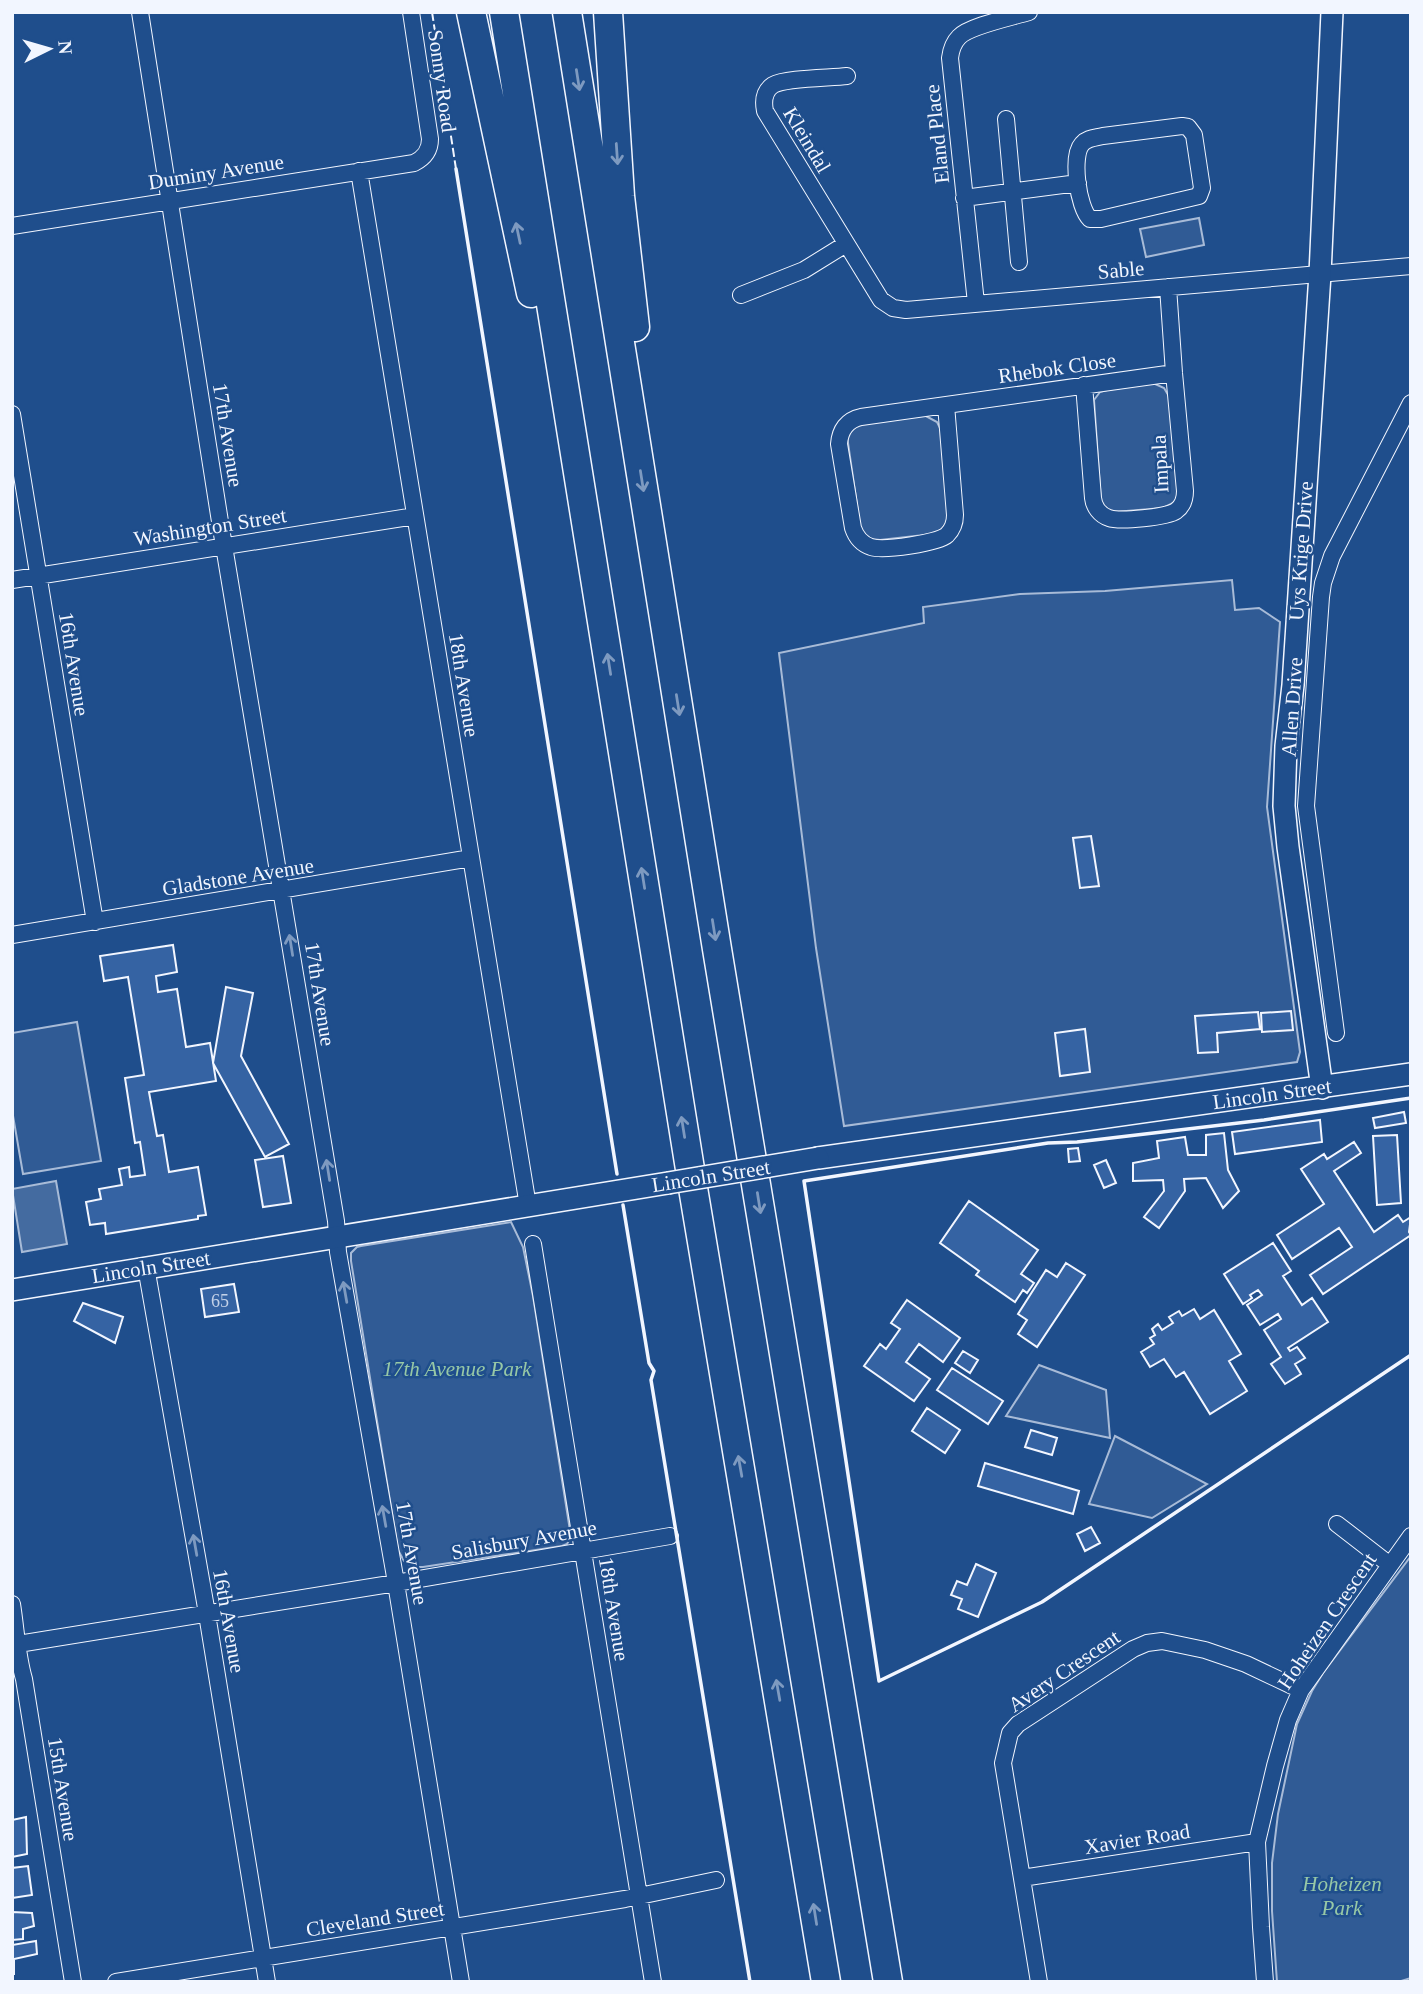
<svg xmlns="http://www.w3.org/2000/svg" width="1423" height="1994" font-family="Georgia,serif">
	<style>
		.built { fill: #305b95; stroke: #a8bbd7; stroke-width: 2 }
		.water { fill: #446ba0; stroke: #a8bbd7; stroke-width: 2 }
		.building { fill: #3563a3; stroke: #f2f6ff; stroke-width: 2 }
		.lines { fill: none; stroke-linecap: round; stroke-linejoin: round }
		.street-casing { stroke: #f2f6ff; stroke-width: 18 }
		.secondary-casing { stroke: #f2f6ff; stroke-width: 24 }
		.highway-casing { stroke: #f2f6ff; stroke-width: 31 }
		.street { stroke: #1f4e8c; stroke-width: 16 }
		.secondary { stroke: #1f4e8c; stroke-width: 21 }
		.highway { stroke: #1f4e8c; stroke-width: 28 }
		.secondary-bridge-casing { stroke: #f2f6ff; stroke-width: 24; stroke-linecap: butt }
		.secondary-bridge { stroke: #1f4e8c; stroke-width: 21 }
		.fence { stroke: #f2f6ff; stroke-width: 2; stroke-dasharray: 9 3.5; stroke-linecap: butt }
		.wall { stroke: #f2f6ff; stroke-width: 3.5 }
		.oneway { stroke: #7e9ac0 }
		.labels { text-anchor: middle; stroke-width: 5; stroke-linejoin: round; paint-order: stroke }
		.number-label { font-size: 18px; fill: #c3d1e8 }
		.street-label { font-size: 21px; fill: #f2f6ff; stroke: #1f4e8c }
		.park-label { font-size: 21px; font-style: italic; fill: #97c8a6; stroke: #1f4e8c }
	</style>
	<rect width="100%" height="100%" fill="#1f4e8c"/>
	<!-- built -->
	<path class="built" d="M1199,218L1204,245L1146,257L1140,229Z
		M1153,383L1164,388L1170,398L1178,493L1177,498L1173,503L1163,508L1114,512L1106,509L1101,502L1094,400L1100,392L1107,390Z
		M924,415L937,422L941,430L948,515L946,524L939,532L933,534L880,540L871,539L862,532L860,526L847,436L856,425Z
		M1232,580L1235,610L1259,608L1280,622L1267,807L1300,1052L1297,1062L844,1126L816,948L779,653L924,623L923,607L1020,594L1105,591Z
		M77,1022L101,1161L23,1174L12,1110V1033Z
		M511,1222L523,1247L533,1296L571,1537L567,1544L562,1546L423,1567H413L404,1561L398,1550L351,1261V1253L357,1247L361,1246Z
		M1039,1365L1106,1390L1110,1438L1006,1416Z
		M1115,1436L1207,1484L1152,1518L1089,1504Z
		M1411,1556V1978L1398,1982H1277L1272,1911V1863L1278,1814L1297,1724L1312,1691L1323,1673Z"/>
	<!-- water -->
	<path class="water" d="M56,1181L67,1244L22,1252L12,1189Z"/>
	<!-- building -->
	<path class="building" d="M1091,836L1099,886L1080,888L1073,838Z
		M173,945L177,972L156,976L158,992L177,989L186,1047L210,1043L216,1081L149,1092L157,1136L163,1135L169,1172L198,1167L206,1215L198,1216V1219L106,1234L105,1223L90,1225L86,1202L101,1199L99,1189L122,1185L119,1169L129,1167L130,1177L145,1175L140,1142L135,1143L125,1078L144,1075L128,977L104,981L100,956Z
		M226,987L253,993L241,1056L289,1144L265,1157L213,1063Z
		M1291,1011L1293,1030L1262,1032L1261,1013Z
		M1258,1012L1260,1029L1217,1033L1218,1052L1198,1053L1195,1016Z
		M1085,1029L1090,1072L1060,1076L1055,1033Z
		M1404,1112L1406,1123L1375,1128L1373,1118Z
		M1320,1120L1322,1142L1235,1154L1232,1132Z
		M1224,1133L1228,1170L1239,1191L1223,1208L1206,1178L1184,1179L1185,1191L1159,1228L1144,1217L1164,1191L1163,1180L1133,1181V1163L1159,1158L1157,1141L1185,1137L1188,1155H1206V1135Z
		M1397,1135L1401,1203L1377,1205L1373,1136Z
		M1354,1142L1361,1153L1334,1171L1374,1232L1398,1215L1403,1222L1411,1217L1409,1232L1411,1235L1323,1294L1310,1275L1352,1247L1339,1228L1292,1259L1277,1235L1324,1204L1301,1169L1324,1154L1327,1159Z
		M1078,1148L1080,1161L1069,1162L1068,1149Z
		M283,1156L291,1203L263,1207L255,1160Z
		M1106,1160L1116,1183L1104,1188L1094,1165Z
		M969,1201L1038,1250L1021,1274L1034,1283L1027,1293L1023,1290L1015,1302L976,1275L979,1271L940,1243Z
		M1273,1243L1291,1271L1283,1276L1302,1305L1312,1298L1328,1322L1288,1348L1290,1351L1297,1347L1305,1358L1295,1364L1301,1374L1285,1384L1271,1364L1281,1357L1264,1330L1281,1319L1278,1314L1260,1325L1247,1305L1262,1295L1258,1290L1250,1295L1252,1298L1243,1304L1224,1274Z
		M1066,1263L1085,1275L1037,1347L1018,1334L1027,1320L1018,1314L1046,1270L1057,1277Z
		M234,1284L239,1312L205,1317L201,1289Z
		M907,1300L960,1338L943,1362L919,1344L906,1362L930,1379L914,1401L864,1366L880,1344L886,1349L900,1329L891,1323Z
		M83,1303L123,1317L115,1343L74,1321Z
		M1194,1309L1200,1319L1214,1310L1241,1354L1229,1361L1247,1391L1210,1414L1184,1372L1176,1377L1164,1359L1150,1367L1141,1352L1154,1344L1150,1338L1155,1335L1152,1329L1158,1324L1162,1330L1173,1323L1169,1317L1179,1311L1182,1316Z
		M963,1351L978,1360L970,1373L955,1363Z
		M952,1368L1003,1401L988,1424L937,1390Z
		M927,1408L960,1430L945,1453L912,1431Z
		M1031,1430L1057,1438L1052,1455L1025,1447Z
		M985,1463L1079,1491L1073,1514L978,1486Z
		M1091,1527L1100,1543L1085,1551L1077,1534Z
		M976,1564L996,1573L978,1617L958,1609L962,1599L951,1595L957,1581L967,1585Z
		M26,1817L27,1854L12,1857V1820Z
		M28,1866L32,1895L12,1898V1868Z
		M12,1912L32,1913L34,1926L23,1929V1939L12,1940Z
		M36,1941L37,1954L14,1959V1974H12V1945Z"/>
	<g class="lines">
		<defs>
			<path id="street" d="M140,12L221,528L336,1221L338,1252L394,1571L461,1982
				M847,76C831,78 785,78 773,85C764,91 763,101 765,111L881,300L893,308L906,310L1411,266
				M1006,119L1019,262
				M1182,126L1188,127L1194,135L1202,188L1199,196L1101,219H1090C1078,208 1071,156 1082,144C1087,138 1095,138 1103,136Z
				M359,171L528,1206
				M964,198L1078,183
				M12,226L414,163C424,158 430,151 430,139L411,12
				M741,295L804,270L846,244
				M976,303L950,58C951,50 953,43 959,37C969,26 1013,17 1029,12
				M1084,385L1093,498C1094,507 1100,515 1109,518C1120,522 1167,517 1176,511C1183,506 1185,499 1185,491L1174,373L1168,287
				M946,405L955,515C955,522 953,529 947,535C938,543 884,551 871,547C862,544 856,537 853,528L839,444C840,430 847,420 861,417L1174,373
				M12,414L95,922
				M12,580L415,516
				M12,935L471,858
				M1336,1033L1306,806L1321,597L1323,583L1332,556L1411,403
				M533,1244L653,1982
				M146,1267L205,1602L267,1982
				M1337,1524L1390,1565
				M12,1604C16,1629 17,1655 24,1679L73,1982
				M12,1645L396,1583L670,1536
				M1022,1878L1257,1842
				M116,1982L625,1899L716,1880
				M1039,1982L1003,1763L1010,1733L1018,1724L1133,1649L1147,1643L1162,1641L1205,1650L1246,1664L1301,1690
				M1265,1982L1261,1927L1257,1842L1275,1766L1288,1720L1301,1690L1411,1536"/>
			<path id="secondary" d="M1322,1088L1288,847L1284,806L1286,746L1293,685L1320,274L1332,12
				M818,1158L1411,1074
				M12,1290L668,1183"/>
			<path id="highway" d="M471,12L531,293
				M504,12L694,1194L826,1982
				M567,12L717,949L888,1982
				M608,12L620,196L635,327"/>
		</defs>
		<!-- street casing -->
		<use href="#street" class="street-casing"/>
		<!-- secondary casing -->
		<use href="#secondary" class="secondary-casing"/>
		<!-- highway casing -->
		<use href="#highway" class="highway-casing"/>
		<!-- street -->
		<use href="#street" class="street"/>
		<!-- secondary -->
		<use href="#secondary" class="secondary"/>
		<!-- highway -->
		<use href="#highway" class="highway"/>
		<defs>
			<path id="secondary-bridge" d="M668,1183L818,1158"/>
		</defs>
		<!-- secondary-bridge casing -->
		<use href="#secondary-bridge" class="secondary-bridge-casing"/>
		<!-- secondary-bridge -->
		<use href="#secondary-bridge" class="secondary-bridge"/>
		<!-- fence -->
		<path class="fence" d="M432,12L456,169"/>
		<!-- wall -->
		<path class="wall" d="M456,169L617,1174
			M1411,1098L1264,1120L1077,1142L1048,1143L804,1181L879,1681L1042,1602L1411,1355
			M623,1205L649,1363L654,1371L651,1380L750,1982"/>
	</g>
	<!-- one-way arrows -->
	<defs><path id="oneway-shaft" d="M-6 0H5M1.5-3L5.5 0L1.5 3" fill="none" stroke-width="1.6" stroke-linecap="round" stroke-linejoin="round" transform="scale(1.75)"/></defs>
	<g class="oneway">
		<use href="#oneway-shaft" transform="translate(578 80) rotate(81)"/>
		<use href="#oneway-shaft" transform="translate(617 154) rotate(86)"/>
		<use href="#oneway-shaft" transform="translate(518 233) rotate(-102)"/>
		<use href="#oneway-shaft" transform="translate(642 481) rotate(81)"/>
		<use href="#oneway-shaft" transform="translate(609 664) rotate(-99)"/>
		<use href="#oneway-shaft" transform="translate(678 705) rotate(81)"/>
		<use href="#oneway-shaft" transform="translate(643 878) rotate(-99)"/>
		<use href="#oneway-shaft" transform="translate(714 930) rotate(81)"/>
		<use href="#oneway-shaft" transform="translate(291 945) rotate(-99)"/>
		<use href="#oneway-shaft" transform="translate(683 1127) rotate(-99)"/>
		<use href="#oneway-shaft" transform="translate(328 1170) rotate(-99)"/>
		<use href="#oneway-shaft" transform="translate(759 1203) rotate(81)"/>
		<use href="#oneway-shaft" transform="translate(345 1292) rotate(-100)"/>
		<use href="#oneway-shaft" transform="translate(740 1466) rotate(-100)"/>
		<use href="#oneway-shaft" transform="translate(384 1516) rotate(-100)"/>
		<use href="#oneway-shaft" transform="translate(195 1545) rotate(-100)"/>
		<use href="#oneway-shaft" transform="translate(778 1690) rotate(-100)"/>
		<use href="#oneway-shaft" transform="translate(815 1914) rotate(-99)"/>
	</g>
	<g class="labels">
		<!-- number labels -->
		<g class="number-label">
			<text x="220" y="1307">65</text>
		</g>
		<!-- street labels -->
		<g class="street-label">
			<text transform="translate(442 81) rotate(82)" y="7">Sonny Road</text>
			<text transform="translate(937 134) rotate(-96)" y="7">Eland Place</text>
			<text transform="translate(807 140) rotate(59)" y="7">Kleindal</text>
			<text transform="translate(216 172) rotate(-9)" y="7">Duminy Avenue</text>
			<text transform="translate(1121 270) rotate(-5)" y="7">Sable</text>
			<text transform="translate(1057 368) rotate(-8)" y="7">Rhebok Close</text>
			<text transform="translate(228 435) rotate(81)" y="7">17th Avenue</text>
			<text transform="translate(1160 464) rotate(-93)" y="7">Impala</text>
			<text transform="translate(210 527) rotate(-9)" y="7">Washington Street</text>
			<text transform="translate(1301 551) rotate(-86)" y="7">Uys Krige Drive</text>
			<text transform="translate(74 664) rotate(81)" y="7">16th Avenue</text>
			<text transform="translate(464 685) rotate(81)" y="7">18th Avenue</text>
			<text transform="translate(1292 707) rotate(-86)" y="7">Allen Drive</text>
			<text transform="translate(238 877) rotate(-9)" y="7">Gladstone Avenue</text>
			<text transform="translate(320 994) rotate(81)" y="7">17th Avenue</text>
			<text transform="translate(1272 1094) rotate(-8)" y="7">Lincoln Street</text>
			<text transform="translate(711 1176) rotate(-9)" y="7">Lincoln Street</text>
			<text transform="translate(151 1267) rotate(-9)" y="7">Lincoln Street</text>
			<text transform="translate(524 1540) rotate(-10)" y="7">Salisbury Avenue</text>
			<text transform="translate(412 1553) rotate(80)" y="7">17th Avenue</text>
			<text transform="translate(614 1609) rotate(81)" y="7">18th Avenue</text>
			<text transform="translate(229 1621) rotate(80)" y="7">16th Avenue</text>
			<text transform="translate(1327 1621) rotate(-56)" y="7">Hoheizen Crescent</text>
			<text transform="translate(1064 1671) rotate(-34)" y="7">Avery Crescent</text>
			<text transform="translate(63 1789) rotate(81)" y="7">15th Avenue</text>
			<text transform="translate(1137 1839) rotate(-9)" y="7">Xavier Road</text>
			<text transform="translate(375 1919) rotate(-9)" y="7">Cleveland Street</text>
		</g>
		<!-- park labels -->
		<g class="park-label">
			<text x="457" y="1376">17th Avenue Park</text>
			<text x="1342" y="1891">Hoheizen<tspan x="1342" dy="24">Park</tspan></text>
		</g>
	</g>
	<!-- border -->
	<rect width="1423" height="1994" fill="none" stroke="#f2f6ff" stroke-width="28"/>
	<!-- north arrow -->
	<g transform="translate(49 49) rotate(85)" stroke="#1f4e8c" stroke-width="5" paint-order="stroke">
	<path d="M0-5L12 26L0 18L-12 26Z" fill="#f2f6ff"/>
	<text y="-10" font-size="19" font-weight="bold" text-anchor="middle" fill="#f2f6ff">N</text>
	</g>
</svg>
